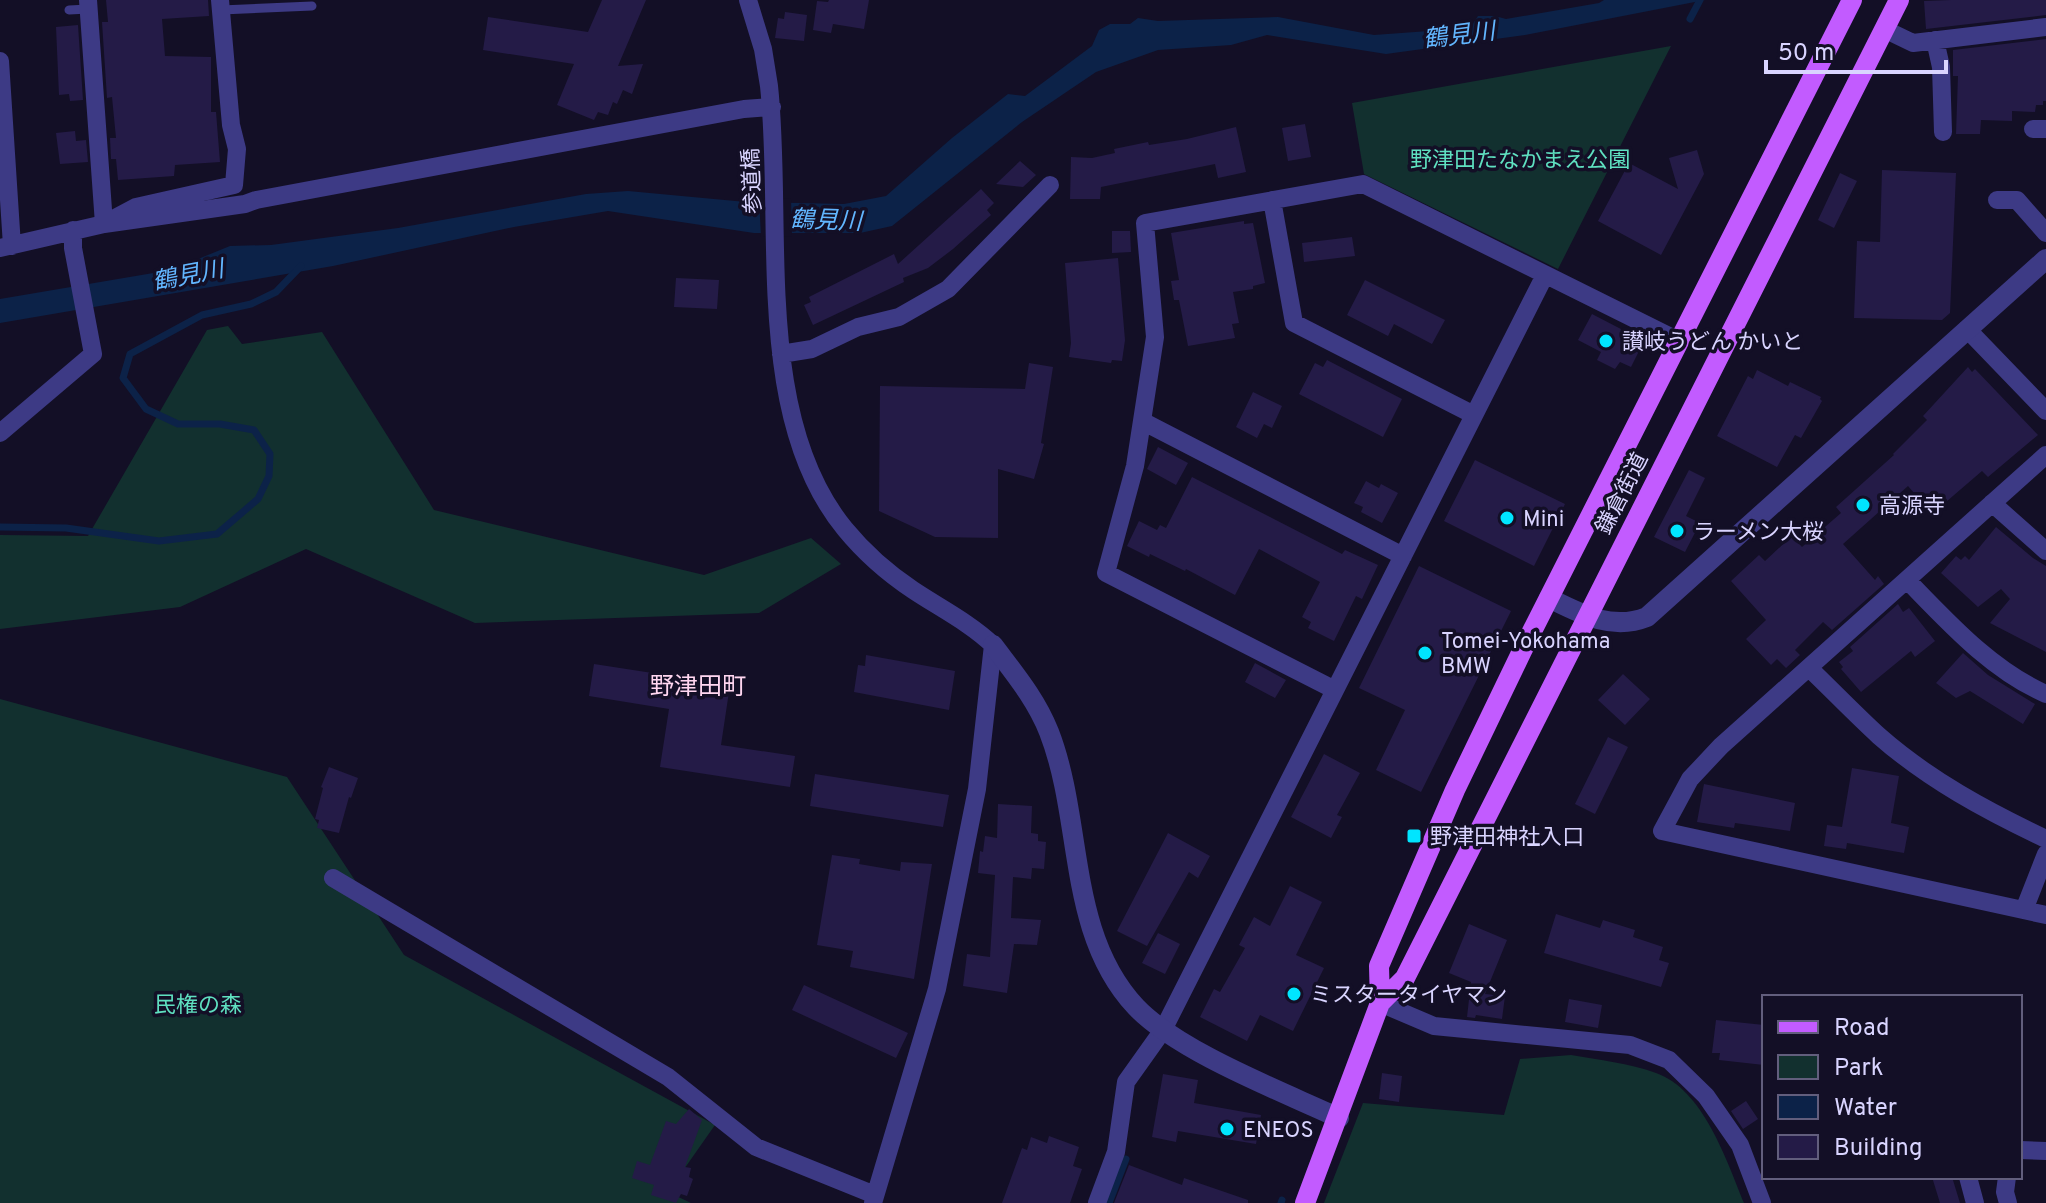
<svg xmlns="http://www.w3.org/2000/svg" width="2046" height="1203" font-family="Overpass,'Noto Sans JP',sans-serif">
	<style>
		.green { fill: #12302f }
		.water { fill: #0c2248 }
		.pier { fill: #130f26 }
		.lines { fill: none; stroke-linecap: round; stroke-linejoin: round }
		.stream { stroke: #0c2248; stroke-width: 7 }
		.building { fill: #241b47 }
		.service { stroke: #3d3a85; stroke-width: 9 }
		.minor { stroke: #3d3a85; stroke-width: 18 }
		.tertiary { stroke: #3d3a85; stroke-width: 20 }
		.primary { stroke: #c25bff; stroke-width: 20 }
		.poi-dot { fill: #00e5ff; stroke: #130f26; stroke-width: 3 }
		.labels { text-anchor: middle; stroke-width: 7; stroke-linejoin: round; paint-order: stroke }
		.park-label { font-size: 22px; fill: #5fe0c0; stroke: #130f26 }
		.street-label { font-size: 22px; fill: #d9d4ff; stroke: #130f26 }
		.poi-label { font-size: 22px; fill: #d9d4ff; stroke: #130f26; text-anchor: start }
		.water-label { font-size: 24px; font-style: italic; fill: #62b6ff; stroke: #130f26 }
		.neighbourhood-label { font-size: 24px; fill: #ffd6f0; stroke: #130f26 }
	</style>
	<rect width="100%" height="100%" fill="#130f26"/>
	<!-- green -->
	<path class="green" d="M1671,46L1558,269L1364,174L1352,103Z
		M228,326L242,344L322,332L434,510L704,575L811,538L841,564L759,613L475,623L306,549L180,607L0,629V535L88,536L207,330Z
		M0,699L287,777L404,955L715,1125L668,1192L691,1203H0Z
		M1571,1055C1599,1060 1629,1063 1656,1073C1703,1089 1727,1161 1744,1203H1324L1363,1103L1504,1115L1520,1059Z"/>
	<!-- water -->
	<path class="water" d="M1604,0H1705L1525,35L1386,54L1267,35L1231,45L1158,50L1096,72L1022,122L892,226L860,233H754L608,211L514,227L333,266L0,323V299L171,270L230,246L271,245L398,228L586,194L628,191L746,202L844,204L886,196L952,138L1008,94L1025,96L1092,46L1099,30L1110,24H1130L1138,18L1158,21L1278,17L1374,35L1470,28L1478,16H1495L1506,19L1599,3Z"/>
	<!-- pier -->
	<path class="pier" d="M759,198L791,199L792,236L761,237Z"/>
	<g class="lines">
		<!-- stream -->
		<path class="stream" d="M1690,19L1700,0
			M0,527L66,528L159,541L217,534L258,499L269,476L270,454L254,430L220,424H178L146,409L123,378L130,354L202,315L251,304L276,292L301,266
			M1109,1203L1126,1159
			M1281,1203L1282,1200"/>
	</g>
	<!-- building -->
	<path class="building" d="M106,0H208L209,16L162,19L165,56L211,57V112H216L220,162L175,165L174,176L118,180L116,159H111L110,138H116L112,97L107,98L102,22H108Z
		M602,0H646L618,66L643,64L632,94L623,90L617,104L613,102L608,115L598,112L594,120L557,105L574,64L483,50L488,17L588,32Z
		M829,0H869L864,29L833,24L831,33L813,30L817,1L828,2Z
		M1951,0H2046V15L1926,29L1924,1Z
		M785,12L807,15L804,41L775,38L778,18L784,19Z
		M78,25L83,100L70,101L69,94L59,95L56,27Z
		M2046,39V101H2043V105H2036L2035,112L2012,111V121L1981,120L1980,134H1956L1958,76H1953V50Z
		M1305,124L1311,157L1288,161L1282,128Z
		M1236,127L1246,172L1218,178L1215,164L1101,187L1100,199H1070L1071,157L1092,158L1115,153L1114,149L1148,142L1149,145L1187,139Z
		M75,131L76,141L86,140L88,162L60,164L56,133Z
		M1697,150L1704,174L1661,255L1598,221L1629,163L1678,189L1669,158Z
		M1020,161L1036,175L1023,187L996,184Z
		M1882,170L1956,173L1950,313L1942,320L1854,318L1857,241L1880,242Z
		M1840,173L1857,181L1834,228L1818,220Z
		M981,189L994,203L987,210L991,215L953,249L928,268L903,278L904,282L813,325L804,305L811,302L809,297L894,254L898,264Z
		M1244,221V224L1253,223L1265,283L1253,286V289L1233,292L1239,323L1232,324L1235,338L1188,346L1179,300H1174L1171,281L1179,280L1171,233Z
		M1112,231H1130L1131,252L1112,253Z
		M1352,237L1355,256L1304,262L1302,243Z
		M1118,258L1125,340L1122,361L1112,360L1111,363L1069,357L1071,343L1065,263Z
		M676,278L719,280L717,309L674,307Z
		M1365,280L1445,320L1432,344L1394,324L1388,336L1347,315Z
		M1592,314L1644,341L1631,367L1620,362L1615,369L1597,360L1601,352L1578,340Z
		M1327,360L1402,399L1383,437L1299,394L1315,363L1323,367Z
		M1029,363L1053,367L1041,443L1044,444L1034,479L998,469V538L935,537L879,511L880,386L1025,389Z
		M1968,367L1972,372L1975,369L2038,435L1988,477L1982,471L1932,514L1908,486L1843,544L1875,580L1878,576L1884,584L1832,630L1823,622L1795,650L1800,655L1786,668L1777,659L1771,665L1746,639L1766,620L1731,581L1759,555L1765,561L1792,536L1802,547L1841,513L1836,507L1894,455L1893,454L1927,420L1923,416Z
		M1757,370L1788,386L1790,382L1821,397L1820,399L1822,401L1801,438L1795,435L1777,467L1717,436L1748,376L1753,379Z
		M1253,392L1282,406L1272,428L1264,424L1257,438L1236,427Z
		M1158,447L1188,463L1176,485L1147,469Z
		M1475,460L1565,504L1534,566L1444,521Z
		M1689,470L1705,478L1686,516L1700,523L1685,552L1654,537Z
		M1192,477L1342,554L1345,550L1378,565L1362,599L1356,596L1334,641L1308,628L1311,622L1302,617L1320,582L1261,550L1259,549L1235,595L1186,569L1185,571L1150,554L1149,557L1127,546L1139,521L1157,530L1160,525L1166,528Z
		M1366,481L1379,488L1381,484L1398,493L1382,523L1361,512L1363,507L1354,503Z
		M1996,527L2033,558L2046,566V652L1990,623L2010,599L2001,589L1978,607L1941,573L1956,556L1961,560L1965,556L1969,560Z
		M1419,566L1511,611L1421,792L1376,770L1405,710L1359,688Z
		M1898,604L1903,612L1909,608L1935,641L1915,657L1911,651L1861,692L1841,669L1843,667L1839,662L1853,651L1850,647Z
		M1963,653L1988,675L2035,704L2023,724L1970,691L1956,698L1936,683Z
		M866,655L955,671L949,710L854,692L858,665L865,666Z
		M1255,663L1286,680L1275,698L1245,682Z
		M594,664L730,685L721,745L795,756L790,787L660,767L669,709L589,696Z
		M1623,674L1650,699L1625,725L1598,700Z
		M1608,737L1628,747L1595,814L1575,804Z
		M1324,754L1360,773L1337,815L1342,817L1331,838L1291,817Z
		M329,767L358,778L351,798L349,797L339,833L317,828L319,820L315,819L323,788L321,787Z
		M1852,768L1899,776L1891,823L1909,827L1904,853L1847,843L1846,849L1824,846L1827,825L1842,827Z
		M815,774L949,795L943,827L810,806Z
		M1704,784L1795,803L1790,831L1735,823L1734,828L1697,822Z
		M998,804L1032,806L1031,833L1038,834V841L1046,842L1044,869L1032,868L1031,879L1013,877L1011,918L1041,920L1037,945L1014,944L1007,993L963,986L967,954L990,957L995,875L978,873L980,851L983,852L985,836L997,838Z
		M1168,833L1210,856L1198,878L1189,872L1147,946L1117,931Z
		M832,855L860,859L859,864L900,871L901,862L932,864L914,979L850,967L853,951L817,945Z
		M1290,886L1322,902L1296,955L1324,968L1293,1031L1260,1015L1247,1041L1200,1017L1214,989L1220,992L1245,948L1239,945L1254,917L1270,926Z
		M1556,914L1600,928L1603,920L1635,930L1633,937L1663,947L1659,960L1669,963L1661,987L1544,953Z
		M1469,924L1507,940L1485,994L1505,996L1502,1019L1476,1015L1475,1018L1467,1017L1471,982L1449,973Z
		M1158,933L1180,944L1165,974L1142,963Z
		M804,985L908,1033L896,1058L792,1010Z
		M1569,999L1602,1005L1598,1028L1565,1022Z
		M1716,1020L1764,1025V1065L1719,1060L1720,1053H1712Z
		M1382,1073L1402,1076L1399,1102L1379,1099Z
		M1163,1074L1198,1080L1194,1103L1261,1115L1256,1144L1178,1131L1176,1142L1152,1137Z
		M1746,1101L1758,1119L1743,1129L1731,1111Z
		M689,1109L702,1120L685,1167L691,1168L689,1177L693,1179L687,1196L681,1194L676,1203L651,1195L654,1185L632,1178L637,1161L650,1165L666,1121L676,1124Z
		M1049,1136L1079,1147L1073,1166L1082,1169L1070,1203H1002L1022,1148L1027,1150L1031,1137L1047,1143Z
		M1129,1165L1182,1185L1184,1178L1248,1200V1203H1114Z
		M1932,1177H1952L1960,1203H1940Z"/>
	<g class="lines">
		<!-- service -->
		<path class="service" d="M69,10L88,9
			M221,10L312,6"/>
		<!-- minor -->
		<path class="minor" d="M88,0L104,224L136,207L234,185L237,149L231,125L220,0
			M748,0L763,49L769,86C784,224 752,416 845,529C863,551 889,574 913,590C940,608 970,623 993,645L977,789L937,989L873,1203
			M1884,29L1913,43L2046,27
			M1935,40L1941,67L1943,132
			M0,61L12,246
			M2033,129H2046
			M1272,200L1294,323L1474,415
			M1997,200H2017L2046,233
			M0,248L104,224L245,204L256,200L744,109L772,107
			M1967,329L2046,411
			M781,354L812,349L858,327L899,317L948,289L1050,185
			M1142,421L1403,556
			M0,433L93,354L73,248V230
			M2046,455L1721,746L1690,779L1662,831L2046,915
			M1992,503L2046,551
			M1907,580C1948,622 1991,670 2046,694
			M1809,668C1832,690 1855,714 1879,736C1929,780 1987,811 2046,839
			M1335,690L1106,573L1135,466L1155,337L1145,223L1363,184L1679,341
			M333,878L668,1077L756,1147L875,1195
			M2024,910L2046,854
			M1380,1003L1434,1026L1630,1045L1669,1060L1706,1096L1740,1145L1762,1203
			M2020,1150L2046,1151
			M1968,1177L1975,1203
			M2007,1177L2005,1192L2008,1203
			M1097,1203L1116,1152L1126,1082L1163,1030L1545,275"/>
		<!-- tertiary -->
		<path class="tertiary" d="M1549,598C1581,614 1612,631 1647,617L2046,259
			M993,645C1014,673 1036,699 1049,732C1084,822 1066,932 1136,1007C1179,1052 1281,1091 1339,1118"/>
		<!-- primary -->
		<path class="primary" d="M1380,1003L1405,978L1899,0
			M1305,1203L1380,1003L1379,966L1455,790L1522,651L1852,0"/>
	</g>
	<!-- markers -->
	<g class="poi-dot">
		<circle cx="1606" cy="341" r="8"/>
		<circle cx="1863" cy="505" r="8"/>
		<circle cx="1507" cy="518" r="8"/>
		<circle cx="1677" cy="531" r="8"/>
		<circle cx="1425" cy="653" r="8"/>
		<rect x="1406" y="828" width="16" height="16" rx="4"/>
		<circle cx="1294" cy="994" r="8"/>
		<circle cx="1227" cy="1129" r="8"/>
	</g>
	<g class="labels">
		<!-- park labels -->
		<g class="park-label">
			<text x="1520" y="167">野津田たなかまえ公園</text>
			<text x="198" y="1012">民権の森</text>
		</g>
		<!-- street labels -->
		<g class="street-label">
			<text transform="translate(751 181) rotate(-92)" y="8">参道橋</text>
			<text transform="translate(1621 493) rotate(-63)" y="8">鎌倉街道</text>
		</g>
		<!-- poi labels -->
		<g class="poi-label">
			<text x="1622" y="349">讃岐うどん かいと</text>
			<text x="1879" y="513">高源寺</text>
			<text x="1523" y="526">Mini</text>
			<text x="1693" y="539">ラーメン大桜</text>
			<text x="1441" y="648">Tomei-Yokohama<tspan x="1441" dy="25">BMW</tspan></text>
			<text x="1430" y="844">野津田神社入口</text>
			<text x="1310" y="1002">ミスタータイヤマン</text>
			<text x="1243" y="1137">ENEOS</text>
		</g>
		<!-- water labels -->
		<g class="water-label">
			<text transform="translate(1459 35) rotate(-7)" y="8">鶴見川</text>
			<text transform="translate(826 220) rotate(2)" y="8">鶴見川</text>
			<text transform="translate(188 275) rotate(-11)" y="8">鶴見川</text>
		</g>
		<!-- neighbourhood labels -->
		<g class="neighbourhood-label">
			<text x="698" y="694">野津田町</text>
		</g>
	</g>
	<!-- legend -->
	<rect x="1762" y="995" width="260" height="184" fill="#130f26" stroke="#625e7d" stroke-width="2"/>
	<rect x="1778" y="1021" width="40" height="12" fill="#c25bff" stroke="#625e7d" stroke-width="2"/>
	<text x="1834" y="1035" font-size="24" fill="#d9d4ff">Road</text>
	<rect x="1778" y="1055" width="40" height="24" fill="#12302f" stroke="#625e7d" stroke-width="2"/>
	<text x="1834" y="1075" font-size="24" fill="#d9d4ff">Park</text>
	<rect x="1778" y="1095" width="40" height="24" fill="#0c2248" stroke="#625e7d" stroke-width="2"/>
	<text x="1834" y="1115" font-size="24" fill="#d9d4ff">Water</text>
	<rect x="1778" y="1135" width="40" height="24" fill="#241b47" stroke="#625e7d" stroke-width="2"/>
	<text x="1834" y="1155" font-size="24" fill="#d9d4ff">Building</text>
	<!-- scale -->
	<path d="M1766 60v12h180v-12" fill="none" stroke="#d9d4ff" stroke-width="4"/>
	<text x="1778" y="60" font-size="24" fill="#d9d4ff" stroke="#130f26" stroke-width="6" paint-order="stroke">50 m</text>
</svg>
